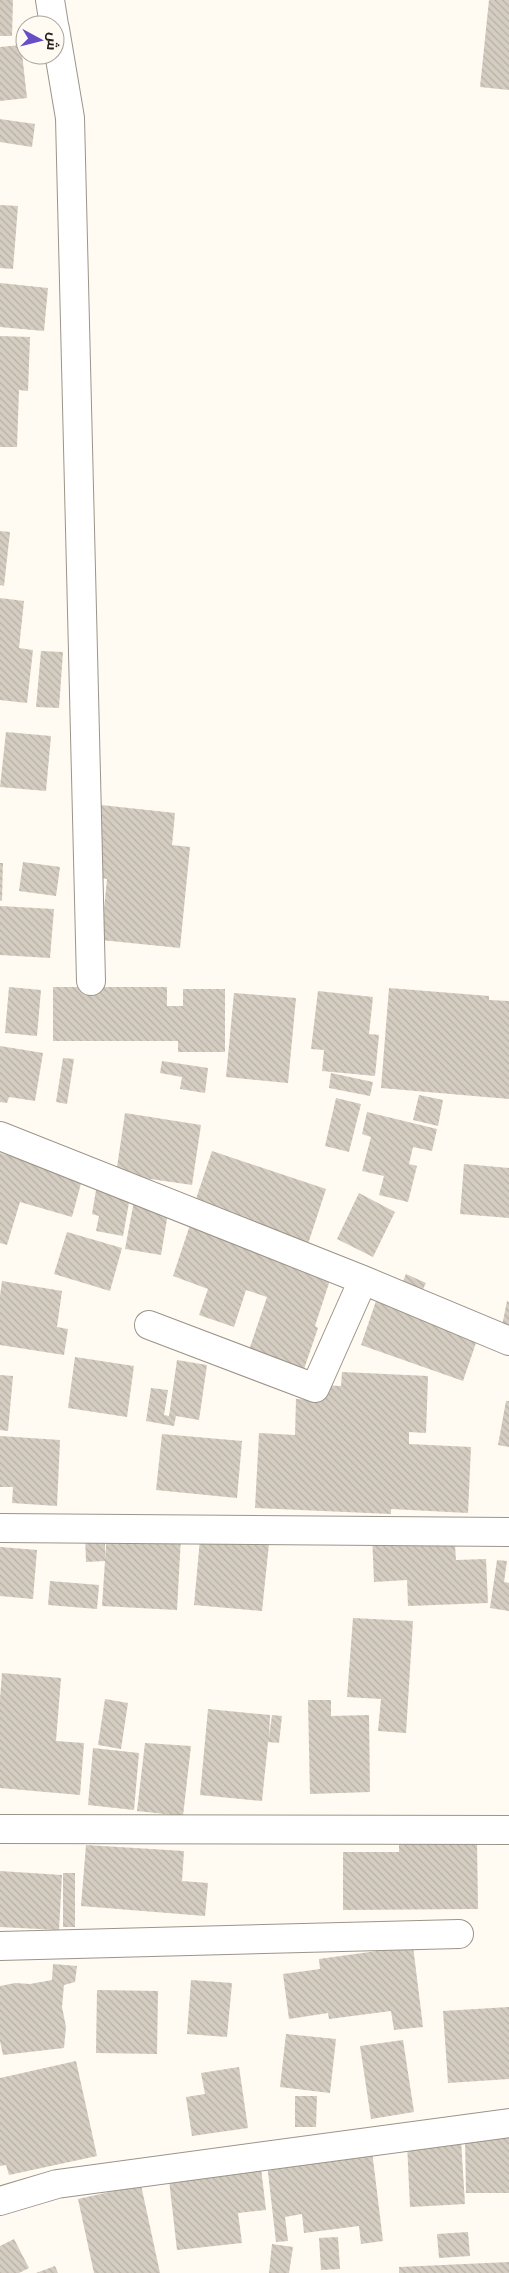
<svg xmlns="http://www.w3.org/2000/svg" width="509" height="2273" font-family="'DM Sans',Cairo,sans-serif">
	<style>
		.building { fill: url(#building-back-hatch) }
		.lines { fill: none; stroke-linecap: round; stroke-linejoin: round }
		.minor-casing { stroke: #9c9489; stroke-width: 30 }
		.minor { stroke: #fff; stroke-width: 28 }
	</style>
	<defs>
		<pattern id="building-back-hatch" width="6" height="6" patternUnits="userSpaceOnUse" patternTransform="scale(1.25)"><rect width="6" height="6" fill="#d5cdc1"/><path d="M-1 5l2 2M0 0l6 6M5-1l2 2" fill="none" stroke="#b7b0a5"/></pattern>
	</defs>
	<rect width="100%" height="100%" fill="#fffaf2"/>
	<!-- building -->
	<path class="building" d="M0,0H13L12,36H0Z
		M489,0H509V90L480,87Z
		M21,45L27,98L0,101V47Z
		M0,119L35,124L32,147L0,142Z
		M0,205L18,206L13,269L0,268Z
		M0,283L48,288L44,331L0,327Z
		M0,336L30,337L28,391L19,390L17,447H0Z
		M0,531L10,532L4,586L0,585Z
		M0,598L24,601L19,648L33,650L27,703L0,700Z
		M41,651L63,652L59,708L36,707Z
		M6,732L51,736L46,791L0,787Z
		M101,805L175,813L172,845L190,847L180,948L101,940L107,879L94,877Z
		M23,862L60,867L56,896L19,891Z
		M0,863H3L2,901L0,900Z
		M0,906L54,909L50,958L0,955Z
		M9,987L41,990L37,1036L5,1033Z
		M53,987H167V1006H183V989H225V1052H178V1041H53Z
		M389,988L489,996V1000L509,1001V1099L381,1088Z
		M318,991L373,997L369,1034L379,1035L375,1076L322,1071L324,1050L311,1049Z
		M234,993L296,998L288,1083L226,1077Z
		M0,1046L43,1053L35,1101L9,1097L7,1103L0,1102Z
		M63,1058L74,1059L67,1104L56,1102Z
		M162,1061L208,1068L205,1093L180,1089L182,1077L160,1073Z
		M331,1073L373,1082L370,1096L329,1088Z
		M419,1095L443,1100L438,1126L413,1120Z
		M336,1098L361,1104L349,1152L325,1146Z
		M367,1112L437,1129L432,1151L413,1147L409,1164L417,1166L408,1202L379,1195L384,1176L362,1171L371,1137L362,1134Z
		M125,1113L201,1125L192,1185L116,1174Z
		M212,1151L326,1189L308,1244L195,1202Z
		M0,1153L83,1176L72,1217L20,1202L7,1245L0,1243Z
		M464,1164L509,1168V1218L460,1214Z
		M96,1190L130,1197L123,1236L96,1231L99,1216L92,1214Z
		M359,1193L395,1212L373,1257L337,1239Z
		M134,1201L169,1207L161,1255L125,1249Z
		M190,1225L332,1274L315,1326L318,1328L302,1375L247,1356L267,1297L246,1290L234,1327L199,1315L208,1289L173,1276Z
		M67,1232L122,1248L110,1291L54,1274Z
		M406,1274L426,1283L420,1295L401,1286Z
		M2,1281L62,1291L57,1327L68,1329L64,1355L0,1345V1296Z
		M376,1301L478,1337L463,1381L361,1345Z
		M507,1301L509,1302V1327L502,1326Z
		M75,1357L134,1366L127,1417L68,1408Z
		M177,1360L207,1365L199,1420L176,1416L174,1426L146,1421L151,1388L168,1390L164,1415L169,1416Z
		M342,1372L428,1376L426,1433L409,1432V1444L471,1447L468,1513L391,1509V1514L255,1508L259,1433L295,1435L296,1399L319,1400L320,1385L341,1386Z
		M0,1375L13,1376L8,1431L0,1430Z
		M506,1401H509V1447L498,1445Z
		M162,1434L242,1441L237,1498L156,1490Z
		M0,1436L60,1440L57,1506L12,1503L13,1487H0Z
		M201,1528L270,1534L262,1611L194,1605Z
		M454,1531L456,1560L486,1559L488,1603L408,1606L407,1580L374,1582L372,1534Z
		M107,1533L181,1537L177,1610L102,1606L105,1561L86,1562L85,1536H105V1559Z
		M0,1547L37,1550L33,1599L0,1596Z
		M497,1560L507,1561L504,1582L509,1583V1611L490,1608Z
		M50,1581L99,1585L97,1609L48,1605Z
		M353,1618L413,1621L406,1733L378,1731L381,1699L347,1697Z
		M2,1673L61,1678L56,1741L84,1743L80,1795L0,1788V1699Z
		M105,1699L128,1703L121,1749L98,1745Z
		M308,1700H331V1716L369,1715L370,1792L310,1794Z
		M208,1709L270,1715L269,1737L272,1715L282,1716L279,1743L268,1742L262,1801L200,1795Z
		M145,1743L191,1746L183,1816L137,1811Z
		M93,1748L139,1753L134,1810L88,1805Z
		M477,1840L478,1909L343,1910V1852H399V1841Z
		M86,1845L184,1851L182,1881L208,1883L205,1916L81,1906Z
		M0,1871L62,1875L59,1930L0,1927Z
		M63,1873H75V1927H63Z
		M413,1946L423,2027L394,2030L391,2011L329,2019L328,2013L289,2019L283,1974L320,1969L319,1959Z
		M53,1964L77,1966L75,1982L64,1985L62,2007L66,2027L64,2048L3,2055L0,2041V1986L15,1983L30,1984L52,1980Z
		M191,1980L232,1983L227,2037L187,2034Z
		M97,1990L158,1991L157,2054L96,2053Z
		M509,2007V2079L448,2083L443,2011Z
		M286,2034L336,2039L330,2093L280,2087Z
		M403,2040L414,2112L371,2119L360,2046Z
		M76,2061L97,2156L9,2175L6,2165L0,2166V2078Z
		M239,2067L248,2128L192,2136L186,2097L205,2094L201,2073Z
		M295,2096H317L316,2127H295Z
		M465,2138H509V2193H466Z
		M461,2140L465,2204L410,2207L407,2143Z
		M372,2151L383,2241L361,2244L359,2226L304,2233L302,2214L285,2217L288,2241L276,2242L267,2164Z
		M261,2168L266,2210L238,2213L242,2243L177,2250L169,2180Z
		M141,2185L160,2273H94L78,2199Z
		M468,2232L470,2256L439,2258L437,2234Z
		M338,2237L340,2269L321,2270L319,2238Z
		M14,2239L29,2268L19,2273H0V2246Z
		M272,2244L293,2247L289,2273H269Z
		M509,2262V2273H399V2267Z
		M55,2266L58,2273H36Z"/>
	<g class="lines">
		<defs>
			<path id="minor" d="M50,0L54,25
				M55,29L70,118L91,981
				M0,1136L363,1280L509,1341
				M149,1325L315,1388L363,1280
				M0,1528L509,1532
				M0,1829L509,1830
				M0,1946L459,1934
				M0,2201L57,2184L509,2123"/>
		</defs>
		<!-- minor casing -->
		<use href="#minor" class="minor-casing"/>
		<!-- minor -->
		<use href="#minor" class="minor"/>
	</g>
	<!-- north arrow -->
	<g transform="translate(40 40) rotate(97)"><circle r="24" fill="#fffaf2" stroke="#a8a49d"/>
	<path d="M0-4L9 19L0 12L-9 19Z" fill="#664ec7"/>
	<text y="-8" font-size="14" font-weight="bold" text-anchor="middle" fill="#25221d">ش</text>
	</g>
</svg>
